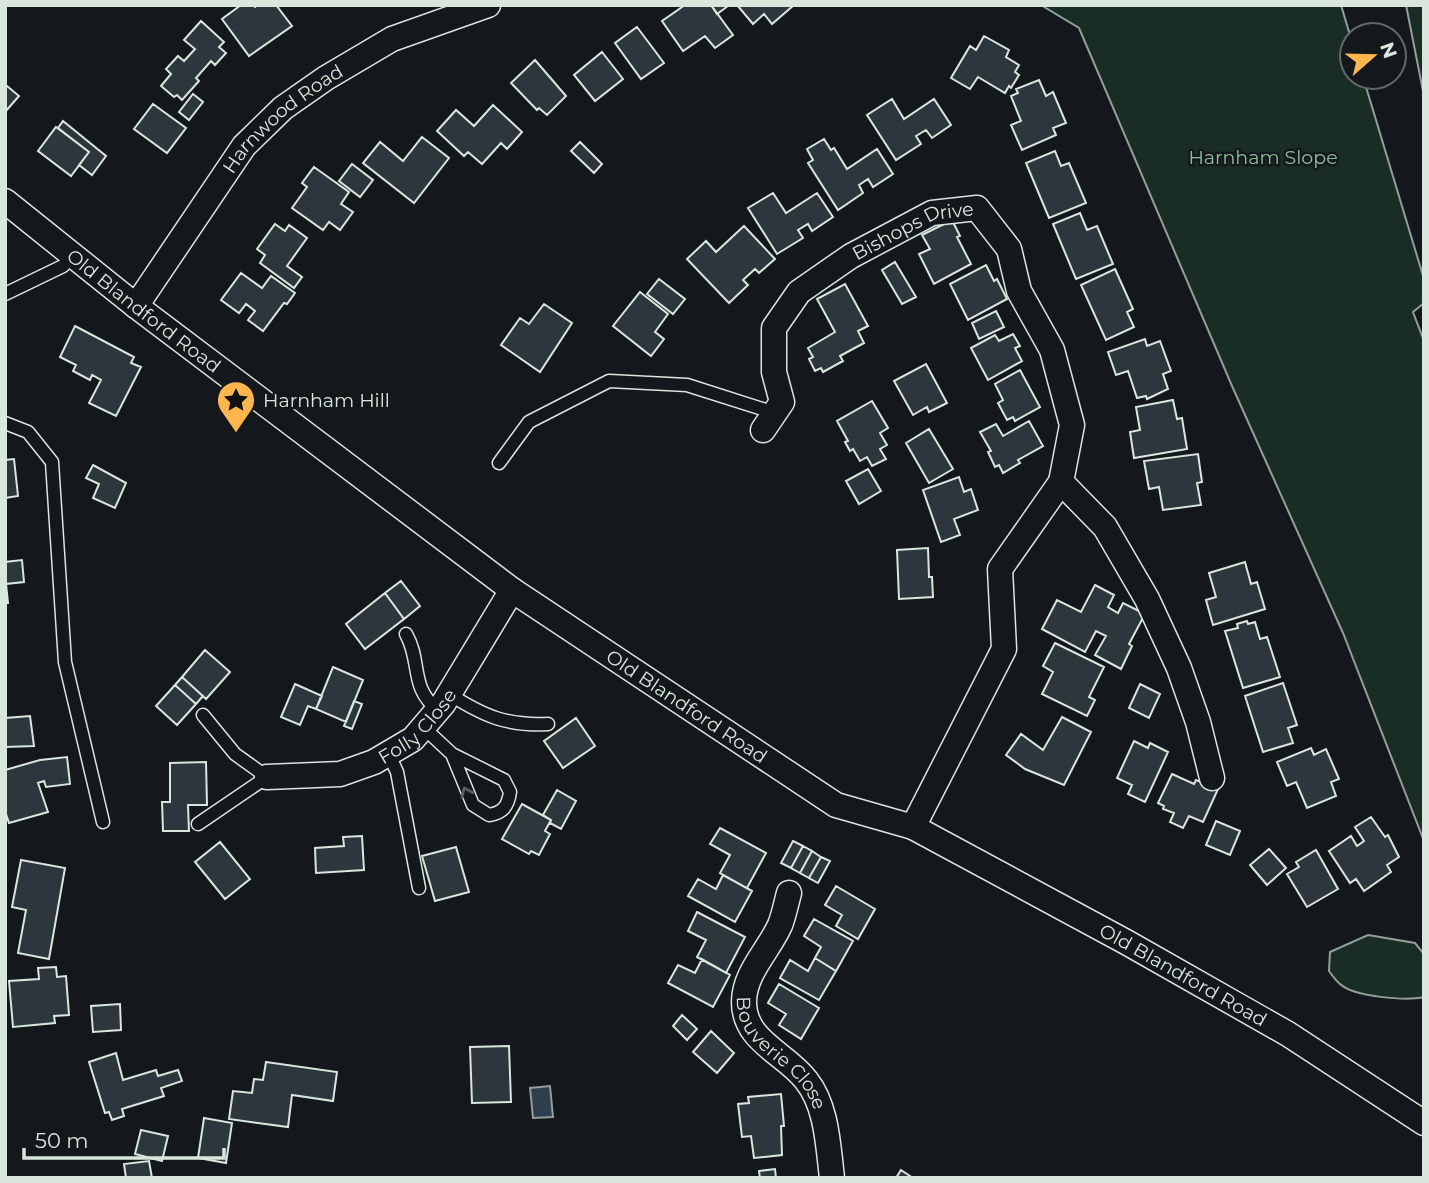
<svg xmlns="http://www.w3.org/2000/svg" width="1429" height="1183" font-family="Montserrat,sans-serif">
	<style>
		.green { fill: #1a2d24; stroke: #939e99; stroke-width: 2 }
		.water { fill: #2f3f4d; stroke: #939e99; stroke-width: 2 }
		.building { fill: #2c363c; stroke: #d8e6dc; stroke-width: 2 }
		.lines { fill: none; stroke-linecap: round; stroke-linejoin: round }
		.service-casing { stroke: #d8e6dc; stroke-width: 15 }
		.minor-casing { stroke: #d8e6dc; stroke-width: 27 }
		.service { stroke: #14181c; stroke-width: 12 }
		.minor { stroke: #14181c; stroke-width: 24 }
		.oneway { stroke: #59605f }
		.labels { text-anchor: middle; stroke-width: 5; stroke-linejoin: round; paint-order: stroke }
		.street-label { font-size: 19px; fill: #d8e6dc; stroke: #14181c }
		.park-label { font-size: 19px; fill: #8ac095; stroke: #14181c }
		.poi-label { font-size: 19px; fill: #d8e6dc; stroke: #14181c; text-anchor: start }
	</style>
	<rect width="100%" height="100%" fill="#14181c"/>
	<!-- green -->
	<path class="green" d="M1041,5H1341L1352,42V77H1363L1424,279V303L1413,312L1424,341V841L1343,633L1232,386L1079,28Z
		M1406,5H1424V96Z
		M1368,935L1415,943L1424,954V997C1406,1001 1354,997 1340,984C1336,981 1332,975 1329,971L1330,952Z"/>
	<!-- water -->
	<path class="water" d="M550,1086L553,1117L533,1118L530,1088Z"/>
	<!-- building -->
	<path class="building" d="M241,5H253L255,7L258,5H276L292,26L249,56L222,19Z
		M685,5H711L733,35L715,48L705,36L683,51L662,21Z
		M711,5H727L728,6L717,14Z
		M737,5H794L772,24L764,14L753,24Z
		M201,21L224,42L219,47L226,53L215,65L211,61L196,78L199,81L182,100L177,95L174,97L161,86L171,74L166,69L178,56L184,61L195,49L184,40Z
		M637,27L664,63L641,79L615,43Z
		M984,36L1009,50L1006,57L1019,65L1015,72L1019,75L1011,88L1009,86L1005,93L978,77L970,89L951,78L970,46L976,50Z
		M602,52L623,79L595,101L574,75Z
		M535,60L566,96L547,115L539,108L537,110L511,83Z
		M1039,80L1046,96L1053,92L1066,123L1053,128L1056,135L1022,150L1011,125L1021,121L1011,96L1018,93L1016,89Z
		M7,86L19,96L5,112V88Z
		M193,94L203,102L189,120L179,112Z
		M892,99L904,119L934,99L951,125L932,138L926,130L916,136L921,144L896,160L867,115Z
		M153,104L186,128L167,153L134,129Z
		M493,105L522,132L507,149L501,143L482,164L468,152L464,156L437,131L456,110L474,126Z
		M63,121L106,156L92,175L79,165L89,152L58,128Z
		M56,127L89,152L71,176L38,151Z
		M422,137L449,158L414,203L363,163L380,142L403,161Z
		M824,139L831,150L834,148L847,169L877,149L893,174L873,187L868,179L859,185L863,193L838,210L808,163L813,160L807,149Z
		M580,142L602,164L594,173L571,151Z
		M1055,151L1061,166L1069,163L1086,203L1049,218L1026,163Z
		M352,164L373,180L360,197L339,181Z
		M314,167L349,192L341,204L353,212L340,230L329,222L323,230L292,208L307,187L302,183Z
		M773,193L786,213L817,193L833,217L812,231L808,224L798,230L803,238L777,254L748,208Z
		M1080,213L1087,230L1097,226L1113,264L1076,279L1053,224Z
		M952,220L960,236L957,237L971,264L934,284L919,254L930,249L922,235Z
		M275,224L285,231L289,225L307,238L287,266L302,277L294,288L260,263L265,255L257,249Z
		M744,226L775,259L759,273L755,269L743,280L748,285L729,303L687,259L706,241L716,252Z
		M895,262L916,297L902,304L882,270Z
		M986,265L994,281L997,279L1007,299L968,320L950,284Z
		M1115,269L1133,309L1127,312L1134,327L1106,340L1081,285Z
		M241,273L262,288L271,276L295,293L287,304L284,303L263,331L248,320L255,311L246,304L239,313L221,300Z
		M659,279L685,299L673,314L647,294Z
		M845,284L868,326L858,331L864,343L840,356L843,361L823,372L821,368L815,371L809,359L813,357L808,348L835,332L817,299Z
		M640,292L668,314L655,332L664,339L651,356L613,326Z
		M544,304L572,323L540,372L501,345L520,318L529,324Z
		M996,311L1004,327L979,339L972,323Z
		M75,326L134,357L131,363L141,367L116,416L89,403L101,380L92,375L90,380L73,371L76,365L60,357Z
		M1013,334L1020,346L1015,348L1022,361L988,380L971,348L995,335L999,341Z
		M1145,339L1147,346L1160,341L1171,371L1163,374L1168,389L1147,399L1146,396L1137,398L1128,371L1116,375L1108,352Z
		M926,364L947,403L929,412L927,407L913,415L894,381Z
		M1020,370L1040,407L1015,421L1013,417L1007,420L998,403L1003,400L995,384Z
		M1173,400L1177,419L1182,418L1187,449L1134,458L1130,432L1140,430L1136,407Z
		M872,401L888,428L880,433L887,445L880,449L886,459L872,466L867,457L860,461L853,449L850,451L845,442L848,441L837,421Z
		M1029,421L1043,446L1018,460L1020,463L1003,473L999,465L995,467L988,452L991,451L980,432L996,424L1003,436Z
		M929,429L953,469L929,483L906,443Z
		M1198,454L1202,482L1197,483L1201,505L1163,510L1159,487L1149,489L1144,461Z
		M14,459L18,496L5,498V460Z
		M93,465L126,483L115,508L93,498L99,484L86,478Z
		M868,469L881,491L859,504L846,481Z
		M959,477L964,492L971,489L978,510L954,519L960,535L941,542L923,490Z
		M928,548L929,577H932L933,597L899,599L897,550Z
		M22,560L24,582L6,584L8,603H5V562Z
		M1245,562L1251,584L1257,582L1265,609L1213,625L1206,600L1216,597L1209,573Z
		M401,581L420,606L404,619L385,593Z
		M1095,585L1114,595L1108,607L1118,613L1123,603L1145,614L1129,644L1132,646L1121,669L1095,655L1106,636L1096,631L1085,652L1042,629L1057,600L1081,612Z
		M385,593L404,619L365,649L346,624Z
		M1247,621L1248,624L1255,622L1260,639L1267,637L1280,677L1243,688L1225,631L1238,628L1237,624Z
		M1055,643L1104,667L1089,697L1095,700L1087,716L1042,694L1053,672L1043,666Z
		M205,650L230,672L206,699L182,677Z
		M333,667L363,680L346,722L316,709Z
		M182,677L203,696L196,704L175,685Z
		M1283,683L1297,725L1288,728L1293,743L1263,752L1245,696Z
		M295,684L322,696L316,709L308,706L300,725L281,717Z
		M1140,684L1160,694L1149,718L1129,708Z
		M175,685L196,704L177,725L156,706Z
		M354,701L362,704L352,729L344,726Z
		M30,716L34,746L5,747V718Z
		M1062,717L1091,732L1064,785L1025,769L1006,755L1021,734L1043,750Z
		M576,718L595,746L563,768L544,741Z
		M1134,741L1148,748L1150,743L1168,752L1145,802L1128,794L1132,785L1117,778Z
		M1311,748L1314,755L1326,749L1339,779L1331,782L1336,796L1307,808L1296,782L1287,786L1277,762Z
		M67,757L70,784L46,787L44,781L38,783L48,812L9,823L5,811V770L40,760Z
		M206,762L207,805H188L189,831H163L162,802H170V763Z
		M1172,774L1194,784L1196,780L1218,789L1203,822L1189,816L1183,828L1170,822L1174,813L1163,809L1164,806L1158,803Z
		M557,790L576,801L561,829L550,823L551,820L543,815Z
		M522,804L551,820L545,831L550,834L539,855L531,851L529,854L502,839Z
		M1371,817L1385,837L1388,835L1399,857L1387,865L1391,872L1364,891L1356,879L1350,883L1329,851L1351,836L1357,846L1364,841L1355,827Z
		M1216,821L1240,831L1230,855L1206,845Z
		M720,828L766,853L747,888L720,873L730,855L710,844Z
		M362,836L364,870L316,873L315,848L344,846L343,837Z
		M793,841L803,846L791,868L781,863Z
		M220,842L250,879L225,899L195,862Z
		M803,846L812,851L800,873L791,868Z
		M456,847L469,892L435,901L422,856Z
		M1269,849L1286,868L1267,885L1250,865Z
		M1316,850L1338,889L1307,907L1287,874L1299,867L1296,862Z
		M812,851L821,857L809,878L800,873Z
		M821,857L830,861L818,883L809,878Z
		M21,860L65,868L49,959L18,953L26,910L12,907Z
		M723,875L752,891L735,922L688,896L698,879L716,889Z
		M836,886L875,909L858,939L836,926L842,915L825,905Z
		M697,912L745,937L726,973L697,957L706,940L688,931Z
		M814,919L853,941L836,971L815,958L821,947L804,936Z
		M815,958L836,971L819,1000L780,978L790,960L808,971Z
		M702,959L730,975L713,1007L668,983L678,965L695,973Z
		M56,967L57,977L66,976L69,1015L54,1016L55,1023L13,1027L9,981L39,979L38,968Z
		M779,984L819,1008L801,1039L779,1025L786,1014L768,1003Z
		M120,1004L121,1030L93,1032L91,1006Z
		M682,1015L697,1029L687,1040L673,1026Z
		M711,1031L734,1053L717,1073L693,1052Z
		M509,1046L511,1102L472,1103L470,1047Z
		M116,1053L123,1080L156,1070L158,1076L178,1070L182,1081L161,1088L164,1096L122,1109L124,1116L112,1120L109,1112L105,1113L89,1062Z
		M266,1062L337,1072L333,1101L292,1095L288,1127L229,1119L233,1091L252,1093L254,1079L263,1080Z
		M781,1094L784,1126H781L782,1155L754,1158L751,1136L742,1137L738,1104L749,1103L748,1097Z
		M204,1118L232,1123L226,1163L198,1158Z
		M141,1130L168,1136L162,1161L135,1154Z
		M149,1161L152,1178H126L124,1164Z
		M775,1169L776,1178H760L759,1171Z
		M901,1170L913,1178H896Z"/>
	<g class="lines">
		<defs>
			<path id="service" d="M5,294L63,266L73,255
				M5,423L28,432L52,462L65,662L103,822
				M499,463L529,422L609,381L687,385L775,413
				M406,634C422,662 409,687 438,710
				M449,694C484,716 506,726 548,724
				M424,728L452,754L504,780L510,792C508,806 503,813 489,815L473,805L452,754
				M389,755L397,772L419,888
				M198,824L267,777L235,754L203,715"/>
			<g id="minor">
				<path id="s1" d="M5,201L136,306L512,590L836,805L913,827L1126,942L1288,1034L1424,1123"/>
				<path id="s2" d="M136,306L244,146L283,108L326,78L392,39L488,5"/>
				<path id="s3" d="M763,430L782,402L774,372V328L799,292L851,256L932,213L977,208L1009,249L1019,291L1052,350L1072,425L1061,482L1105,527L1147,599L1179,668L1198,722L1212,778"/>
				<path id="s4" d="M267,777L340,774L374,762L413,739L443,704L512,590"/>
				<path d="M913,827L1004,649L1000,569L1061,482"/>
				<path id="s5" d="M789,893C786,904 784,915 780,925C769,950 744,973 744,1002C744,1041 785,1053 806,1080C827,1106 828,1145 832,1178"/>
			</g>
		</defs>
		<!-- service casing -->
		<use href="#service" class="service-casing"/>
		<!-- minor casing -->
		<use href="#minor" class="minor-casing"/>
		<!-- service -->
		<use href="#service" class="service"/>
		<!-- minor -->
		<use href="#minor" class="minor"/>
	</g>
	<!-- one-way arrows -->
	<defs><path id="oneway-chevron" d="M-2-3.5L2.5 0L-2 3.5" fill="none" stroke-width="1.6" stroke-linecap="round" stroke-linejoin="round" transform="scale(1.75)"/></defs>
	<use class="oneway" href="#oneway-chevron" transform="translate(466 792) rotate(-114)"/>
	<!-- icons -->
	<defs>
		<symbol id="sight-pin" viewBox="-11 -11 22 30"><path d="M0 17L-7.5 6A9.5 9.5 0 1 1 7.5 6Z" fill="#ffb74d" stroke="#14181c"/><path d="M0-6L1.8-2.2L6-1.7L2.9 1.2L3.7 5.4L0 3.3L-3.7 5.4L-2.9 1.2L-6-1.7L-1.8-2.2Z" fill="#111"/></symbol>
	</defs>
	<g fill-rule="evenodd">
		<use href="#sight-pin" x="214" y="378" width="44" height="60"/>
	</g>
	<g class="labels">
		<!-- street labels -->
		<g class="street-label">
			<text dy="7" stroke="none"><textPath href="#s2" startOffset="240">Harnwood Road</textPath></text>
			<text dy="7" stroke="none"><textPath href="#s3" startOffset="284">Bishops Drive</textPath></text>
			<text dy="7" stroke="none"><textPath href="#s1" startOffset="177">Old Blandford Road</textPath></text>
			<text dy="7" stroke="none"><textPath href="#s1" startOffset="849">Old Blandford Road</textPath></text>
			<text dy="7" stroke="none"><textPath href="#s4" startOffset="166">Folly Close</textPath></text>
			<text dy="7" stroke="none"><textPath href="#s1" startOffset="1416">Old Blandford Road</textPath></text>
			<text dy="7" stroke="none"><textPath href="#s5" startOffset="184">Bouverie Close</textPath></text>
		</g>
		<!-- park labels -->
		<g class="park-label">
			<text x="1263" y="164">Harnham Slope</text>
		</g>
		<!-- poi labels -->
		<g class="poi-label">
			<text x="263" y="407">Harnham Hill</text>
		</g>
	</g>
	<!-- border -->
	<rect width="1429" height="1183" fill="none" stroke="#d8e6dc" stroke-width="14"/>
	<!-- north arrow -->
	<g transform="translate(1373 56) rotate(70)"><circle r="33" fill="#14181c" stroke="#626a69" stroke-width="2"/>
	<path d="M0-5L12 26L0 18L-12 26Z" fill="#ffb74d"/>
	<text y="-10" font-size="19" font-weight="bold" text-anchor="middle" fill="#d8e6dc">N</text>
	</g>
	<!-- scale -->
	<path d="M24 1148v10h200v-10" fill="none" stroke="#d8e6dc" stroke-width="3.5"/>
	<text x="35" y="1148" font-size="21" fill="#d8e6dc" stroke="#14181c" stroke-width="5" paint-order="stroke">50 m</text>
</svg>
